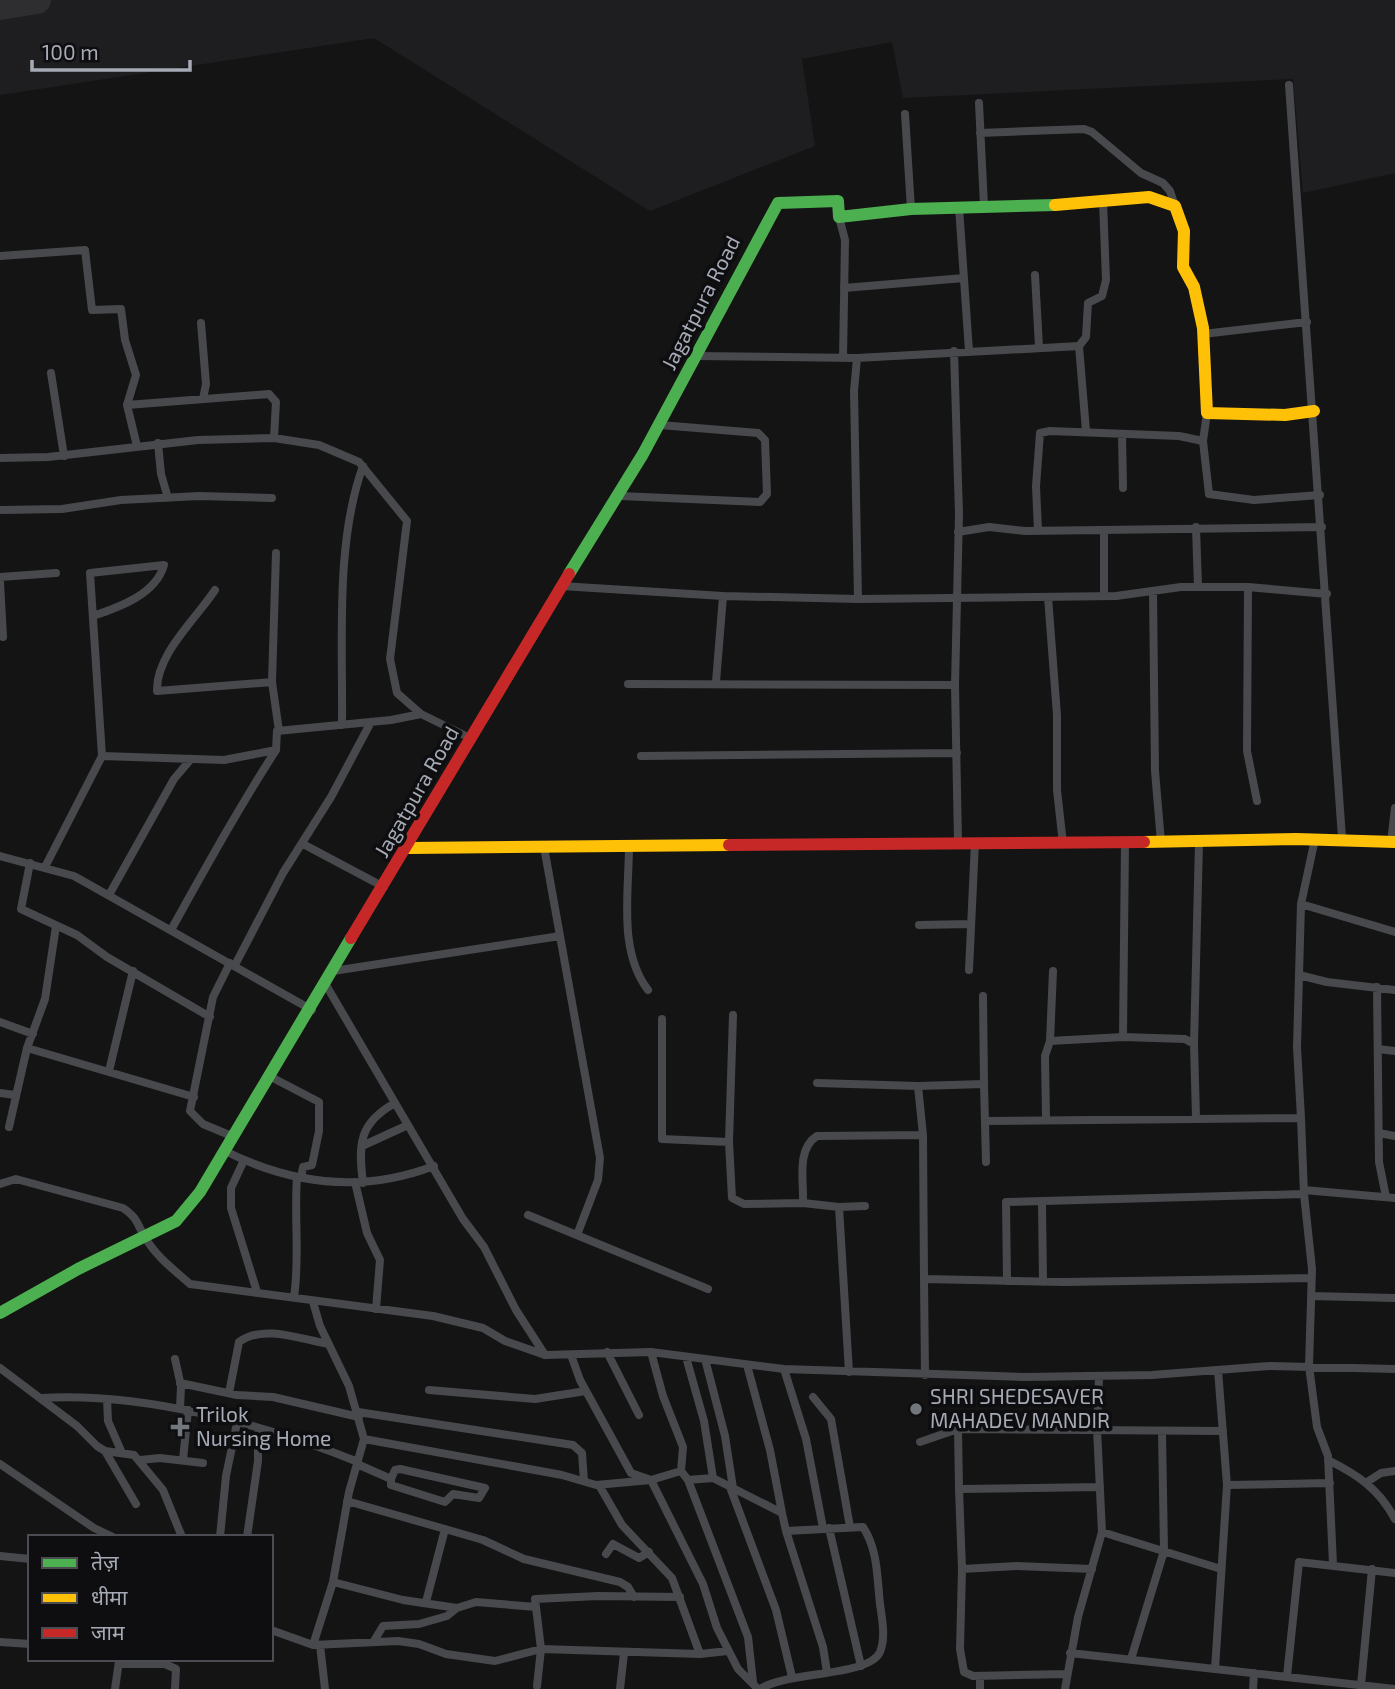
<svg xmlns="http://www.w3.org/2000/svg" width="1395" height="1689" font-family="'Exo 2','Noto Sans Devanagari',sans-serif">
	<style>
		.built { fill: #1e1e20 }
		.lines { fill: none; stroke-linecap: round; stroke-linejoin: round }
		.taxiway { stroke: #2e2e30; stroke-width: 28 }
		.street { stroke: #48494d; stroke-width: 8 }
		.fast { stroke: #4caf50; stroke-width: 12 }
		.slow { stroke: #ffc107; stroke-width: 12 }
		.jam { stroke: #c62828; stroke-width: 12 }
		.poi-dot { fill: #72767d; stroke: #0e0e10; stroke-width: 2.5 }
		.labels { text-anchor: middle; stroke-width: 7; stroke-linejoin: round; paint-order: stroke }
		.street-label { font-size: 21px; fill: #a5aab5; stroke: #0e0e10 }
		.poi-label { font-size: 21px; fill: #a5aab5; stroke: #0e0e10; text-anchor: start }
	</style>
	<rect width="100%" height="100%" fill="#141414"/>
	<!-- built -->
	<path class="built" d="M0,0H1395V173L1303,193L1293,79L903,98L892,42L802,59L815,146L650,211L374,38L0,95Z"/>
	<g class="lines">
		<!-- taxiway -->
		<path class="taxiway" d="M0,6L37,0"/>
		<!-- street -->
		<path class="street" d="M1289,85L1342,838
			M979,103L984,206
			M905,114L911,209
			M980,133L1084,129L1092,132L1141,173L1163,183L1170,191L1175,206
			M959,207L969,351
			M839,217L845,240L843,358
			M0,256L85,250L92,310L121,309L125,340L136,375L127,405L137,446
			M1035,275L1039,347
			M844,288L964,278
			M201,323L206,384L203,399
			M1203,334L1307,322
			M1079,346L1086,431
			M695,356L857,358L1079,346L1086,337L1088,303L1102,296L1106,280L1103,201
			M857,358L854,391L858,599
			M51,373L64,456
			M127,405L269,394L276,402L274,438
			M1122,434L1123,488
			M1203,441L1207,413
			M158,443L161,474L168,498
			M0,458L48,457L198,440L274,438L319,445L359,462L407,521L390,659L397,693L421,714
			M620,496L760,502L767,494L765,440L758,433L660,425
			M0,510L62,509L121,500L199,496L272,498
			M1196,527L1198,587
			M1104,530V596
			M1038,531L1036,486L1040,433L1050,431L1179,436L1203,441L1209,494L1254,500L1320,495
			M958,532L989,527L1025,531L1322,527
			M276,553L272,682L279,731
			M0,577L56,573
			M0,582L3,637
			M561,586L723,596L858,599L1116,596L1181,587H1248L1327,594
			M1248,587L1247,751L1257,801
			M215,590C196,619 156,654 157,691L272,682
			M1153,591L1155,771L1161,842
			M1048,597L1057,715V790L1063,844
			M93,616C120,607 156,594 164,565L90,573L102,756
			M716,682L723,596
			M628,684L955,685L959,514L954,351
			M955,685L958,842
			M342,725C343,643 335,543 363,466
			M641,756L957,753
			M1391,842L1395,808
			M303,844L384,887
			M629,845C629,892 618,951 648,990
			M544,847L600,1158L598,1180L577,1235
			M0,856L74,876L312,1010
			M30,863L21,909L77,935L107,957L210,1017
			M45,867L102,756L224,760L276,750L277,731L391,720L421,714L470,738
			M109,895L174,779L191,759
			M1301,904L1395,932
			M919,925L971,924
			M56,926L45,999L27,1048L194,1097
			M171,930C205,869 238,809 276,750
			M230,963L213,997L190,1111L203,1124L234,1137
			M235,965L283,873L331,797L371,722
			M969,970L975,842
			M333,971L560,936
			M1299,975L1327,982L1395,990
			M326,985L463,1219L484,1247L516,1310L545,1355
			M1377,987L1379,1162L1386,1197
			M983,996L984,1084
			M733,1015L729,1142L732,1198L744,1204L803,1203L839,1207L849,1372
			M662,1019V1139L729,1142
			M0,1022L33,1034
			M1123,1037L1125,843
			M1050,1041L1053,971
			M1194,1044L1199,842
			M1378,1049L1395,1051
			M109,1071L133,971
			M271,1077L319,1102V1131L312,1165L303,1167L301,1178
			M817,1083L918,1086L923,1135L924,1279
			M918,1086L984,1084L986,1162
			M0,1093L15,1095
			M1301,1118L1304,1194L1312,1269L1309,1366L1317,1427L1328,1456L1333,1564
			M1046,1119L1045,1056L1050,1041L1123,1037L1185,1039L1194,1044L1196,1118
			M985,1121L1301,1118L1297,1047L1301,904L1315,839
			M9,1127L27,1048
			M1379,1133L1395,1136
			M362,1146L408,1125
			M225,1151C293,1185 363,1193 434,1166
			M244,1160L231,1188V1208L257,1292
			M355,1182L367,1233L380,1260L376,1309
			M363,1183C358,1144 359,1123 395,1103
			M0,1184L16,1179L123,1208C140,1220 136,1224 146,1239C157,1257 174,1270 190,1284L433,1316L483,1328L505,1341L545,1355L651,1352L784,1369L1025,1377L1152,1375L1269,1366L1395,1369
			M1304,1190L1395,1198
			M803,1203C804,1181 796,1149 817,1136L923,1135
			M1042,1204L1043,1282
			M839,1207L865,1206
			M528,1215L708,1289
			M1007,1281L1006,1202L1304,1194
			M1311,1296L1395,1298
			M294,1297C300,1258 294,1218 297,1178
			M313,1302L320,1326L349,1386L364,1439L349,1492L333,1582L313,1645
			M607,1352L639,1415
			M651,1352L663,1396L683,1447L681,1471
			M571,1355L580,1380L631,1473L651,1480L703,1584L717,1628L738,1669L758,1689
			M686,1357L704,1421L713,1478
			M175,1359L181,1386L180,1409
			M705,1359L725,1436L733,1488
			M747,1365L770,1450L782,1513
			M0,1368L77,1426L97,1446L105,1451L134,1455L163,1490L182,1537
			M784,1369L806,1439L823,1528
			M925,1375L924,1279L1064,1282L1311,1278
			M180,1383L237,1395L273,1397L359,1417
			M429,1390L535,1399L586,1391
			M229,1393L239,1342C263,1324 300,1339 328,1344
			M813,1397L831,1419L850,1527
			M41,1398C141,1392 265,1424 358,1462
			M107,1399L108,1421L122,1453
			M358,1412L573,1445L582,1453L584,1481
			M958,1429L959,1489L1100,1487
			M364,1439L562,1475L596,1485L651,1480L681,1471L688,1480L713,1478L782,1513L786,1531L863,1527C878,1550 877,1577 880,1604C882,1619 886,1637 880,1652C869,1677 787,1671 760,1689
			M920,1442L958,1429L1223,1431
			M105,1451L136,1504
			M140,1460L160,1458L203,1463
			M183,1460L188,1410
			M1328,1460C1358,1475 1379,1489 1395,1519
			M0,1464L94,1528L113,1537
			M357,1464L391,1479V1485L445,1502L453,1494L479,1498L485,1488L400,1469L395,1470L391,1479
			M688,1480L748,1637L753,1682
			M1367,1482L1381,1473L1395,1471
			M599,1485L622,1525L672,1578L700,1654
			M1227,1485L1330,1483
			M730,1487L776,1610L792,1677
			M959,1489L962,1569L960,1649L964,1672L973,1676L1067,1674
			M347,1501L445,1529L426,1602
			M829,1528L861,1666
			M445,1529L483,1540L524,1559L620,1582L628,1587L634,1597
			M786,1531L823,1647L827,1672
			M1102,1532L1221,1569
			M220,1537L226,1476L237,1423
			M247,1537L258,1461V1429
			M606,1554L613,1544L639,1558L649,1552
			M0,1556L30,1559
			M962,1569L1017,1566L1092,1569
			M333,1582L403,1600L457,1608
			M271,1630L313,1645L398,1641L419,1644L446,1654L495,1661L541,1649L700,1654L728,1651
			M374,1641L383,1626L419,1624L447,1616L457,1608L476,1602L536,1607
			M0,1642L30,1644
			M320,1645L325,1689
			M1070,1653L1215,1669L1227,1485L1218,1370
			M1131,1659L1164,1551L1162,1432
			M119,1664H165L176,1669L175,1689
			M1215,1669L1395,1689
			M1287,1676L1299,1562L1395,1573
			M1361,1685L1372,1569
			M537,1686L541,1649L535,1599L598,1596L680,1597
			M115,1689L119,1661
			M620,1689L624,1653
			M980,1689V1676
			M1065,1689L1078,1617L1102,1532L1097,1429L1099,1377
			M1253,1689L1254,1673"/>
		<!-- fast -->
		<path class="fast" d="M569,574L643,454L778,203L838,201L839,217L911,209L1055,205
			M0,1313L78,1269L176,1221L200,1192L351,938"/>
		<!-- slow -->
		<path class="slow" d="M1055,205L1149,197L1175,206L1184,231L1183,267L1194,287L1203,328L1207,413L1285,415L1314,411
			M1144,842L1296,839L1395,842
			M408,848L729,845"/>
		<!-- jam -->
		<path class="jam" d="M729,845L1144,842
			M351,938L569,574"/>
	</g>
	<!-- markers -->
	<g class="poi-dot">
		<circle cx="916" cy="1409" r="7"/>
		<path d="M176.5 1416.5h7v7h7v7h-7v7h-7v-7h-7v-7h7z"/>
	</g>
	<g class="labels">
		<!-- street labels -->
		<g class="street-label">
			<text transform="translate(701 303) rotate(-63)" y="7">Jagatpura Road</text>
			<text transform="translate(417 792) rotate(-60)" y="7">Jagatpura Road</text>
		</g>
		<!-- poi labels -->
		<g class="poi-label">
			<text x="930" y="1404">SHRI SHEDESAVER<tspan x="930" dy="24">MAHADEV MANDIR</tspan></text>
			<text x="196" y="1422">Trilok<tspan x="196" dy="24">Nursing Home</tspan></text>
		</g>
	</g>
	<!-- legend -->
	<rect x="28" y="1535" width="245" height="126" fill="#0e0e10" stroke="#4a4c52" stroke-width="2"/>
	<rect x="42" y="1558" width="35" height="10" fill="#4caf50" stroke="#4a4c52" stroke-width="2"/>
	<text x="91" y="1570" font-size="21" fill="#a5aab5">तेज़</text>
	<rect x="42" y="1593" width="35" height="10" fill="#ffc107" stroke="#4a4c52" stroke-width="2"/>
	<text x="91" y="1605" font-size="21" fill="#a5aab5">धीमा</text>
	<rect x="42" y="1628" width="35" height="10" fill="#c62828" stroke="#4a4c52" stroke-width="2"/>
	<text x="91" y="1640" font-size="21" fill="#a5aab5">जाम</text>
	<!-- scale -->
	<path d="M32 60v10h158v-10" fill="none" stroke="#a5aab5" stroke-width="3.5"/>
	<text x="42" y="60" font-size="21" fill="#a5aab5" stroke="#0e0e10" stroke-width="5" paint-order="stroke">100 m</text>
</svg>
